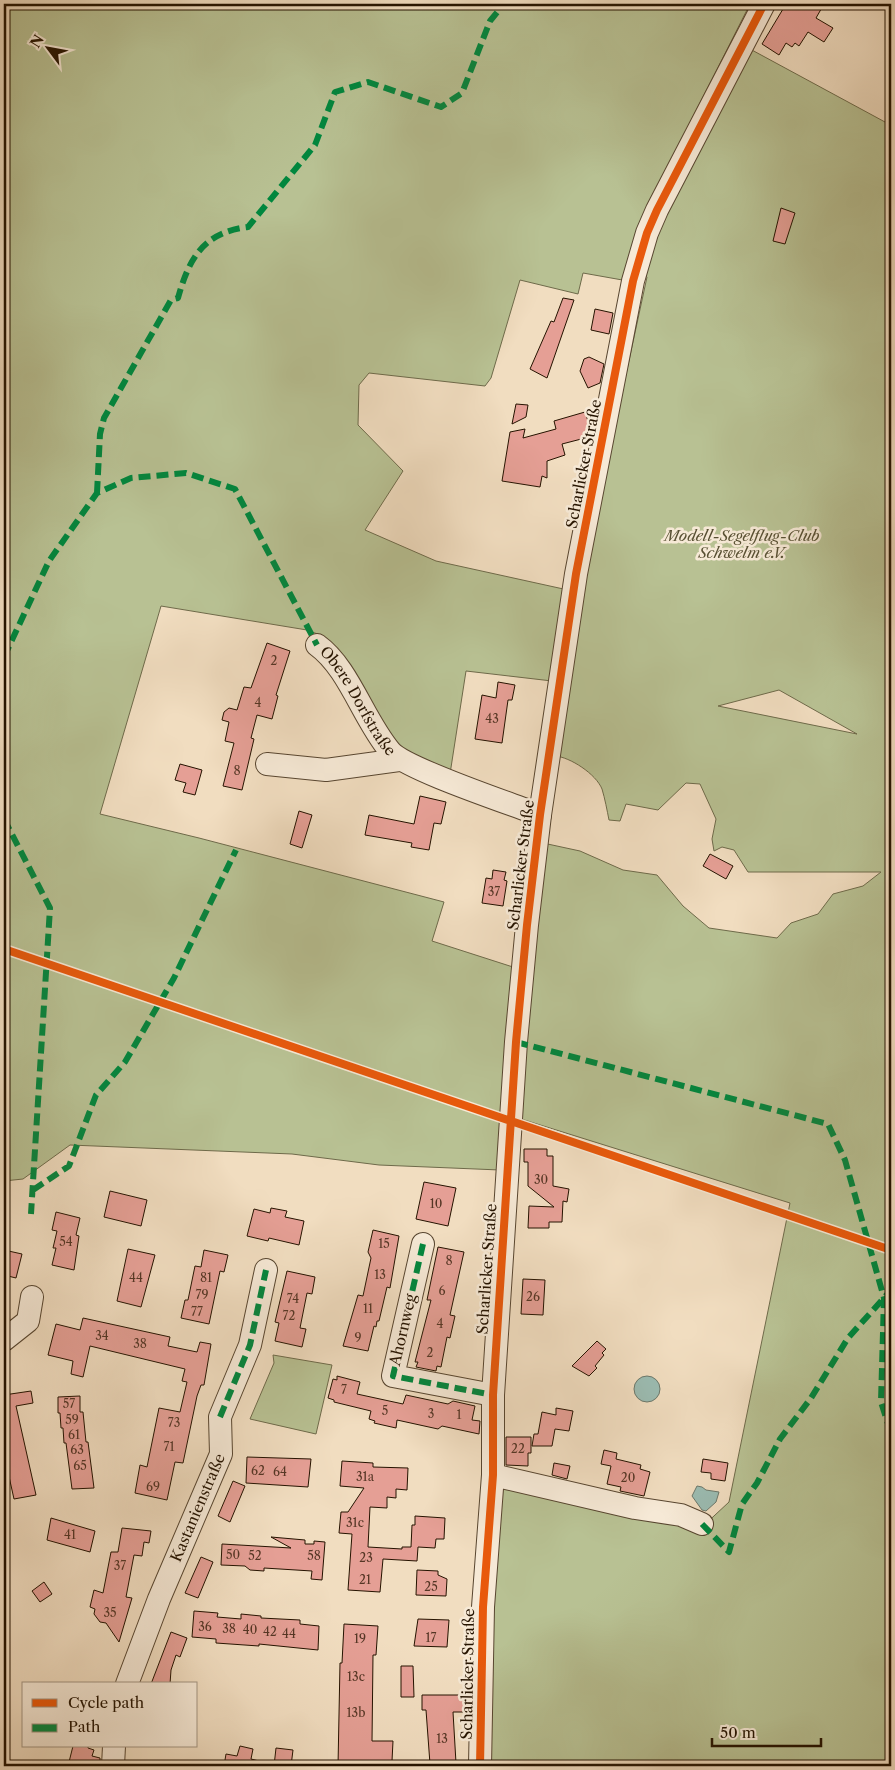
<svg xmlns="http://www.w3.org/2000/svg" width="895" height="1770" font-family="'Libre Caslon Text',serif">
	<style>
		.green { fill: #b8c193; stroke: #6e6a4a; fill-rule: evenodd }
		.water { fill: #9bbcb2; stroke: #6c786b }
		.building { fill: #e59f95; stroke: #251300 }
		.lines { fill: none; stroke-linecap: round; stroke-linejoin: round }
		.minor-casing { stroke: #584630; stroke-width: 24 }
		.minor { stroke: #f6e9d6; stroke-width: 22 }
		.quiet { stroke: #00873e; stroke-width: 6; stroke-dasharray: 12 6; stroke-linecap: butt }
		.cycleway-casing { stroke: #f6e9d6; stroke-width: 11 }
		.cycleway { stroke: #e8590c; stroke-width: 8 }
		.labels { text-anchor: middle; stroke-width: 5; stroke-linejoin: round; paint-order: stroke }
		.number-label { font-size: 12px; fill: #553625 }
		.street-label { font-size: 15px; fill: #251300; stroke: #f6e9d6 }
		.park-label { font-size: 15px; font-style: italic; fill: #585033; stroke: #f6e9d6 }
	</style>
	<rect width="100%" height="100%" fill="#f1ddc0"/>
	<filter id="stains"><feTurbulence type="fractalNoise" baseFrequency=".004" numOctaves="4"/><feColorMatrix values="0 0 0 0 .2 0 0 0 0 .09 0 0 0 0 .02 0 0 0 .5 -.17"/></filter>
	<radialGradient id="worn" r=".72"><stop offset=".6" stop-color="#630" stop-opacity="0"/><stop offset="1" stop-color="#630" stop-opacity=".3"/></radialGradient>
	<!-- green -->
	<path class="green" d="M4,4H750L656,190L628,281L583,273L578,294L520,280L491,378L485,386L369,373L359,385L358,425L403,471L365,530L436,561L568,590L552,681L466,671L450,774L402,755L379,730L323,636L307,630L161,606L100,814L199,838L444,902L432,941L516,968L543,843L580,851L623,870L657,875L683,906L709,928L777,938L791,923L818,914L833,894L863,886L881,872H748L734,850L722,847L714,851L712,839L716,819L700,784L686,783L658,810L626,804L620,821L609,820C607,810 605,799 602,789C596,774 570,757 555,756L584,569L647,277L641,272L657,226L750,49L885,122L891,121V1766H485L496,1485L700,1529L729,1502L790,1203L505,1114L500,1170L379,1165L292,1154L70,1145L23,1179L4,1181ZM779,690L857,734L718,706Z
		M273,1355L332,1365L316,1434L250,1419L274,1363Z"/>
	<!-- water -->
	<path class="water" d="M634 1389a13 13 0 1 1 26 0a13 13 0 1 1-26 0Z
		M697,1486L702,1487L706,1490L719,1492L716,1502L706,1511L702,1510L692,1496Z"/>
	<!-- building -->
	<path class="building" d="M786,4H824L816,18L833,28L824,42L808,32L799,46L795,43L792,47L786,43L779,55L762,44Z
		M781,208L795,213L785,244L773,241Z
		M563,298L574,300L547,378L530,369L551,321L554,322Z
		M595,309L613,313L609,334L591,330Z
		M589,357L604,364L600,383L588,388L580,371L584,359Z
		M516,404L528,405L526,417L512,424Z
		M585,412L591,430L589,437L562,444L565,455L547,461V478L542,476L540,487L502,481L510,432L525,429L523,438L556,429L554,421Z
		M267,643L290,651L276,695L278,696L272,719L257,715L251,738L254,739L242,790L223,786L234,743L225,741L229,722L222,720L224,712L229,708L237,710L244,687L251,688Z
		M498,682L515,685L512,700H508L502,743L475,739L482,695L496,698Z
		M180,764L202,770L195,795L183,792L186,783L175,780Z
		M420,796L446,802L441,824L434,823L429,850L411,847L412,843L365,835L369,815L414,824Z
		M299,811L312,815L302,848L290,844Z
		M710,854L733,866L726,879L703,866Z
		M493,870L506,872L504,880L507,881L503,906L482,903L486,878L492,879Z
		M524,1149H547V1156H553V1186L569,1189L567,1202L563,1201L562,1222H549V1228H528L529,1206L554,1207L528,1186V1162H524Z
		M424,1182L456,1188L448,1226L416,1219Z
		M110,1191L147,1200L141,1226L104,1217Z
		M271,1208L287,1211L285,1217L304,1221L299,1245L269,1238L268,1241L247,1236L254,1209L270,1213Z
		M56,1212L80,1218L76,1235L79,1236L74,1270L52,1265L56,1248H53L57,1231L52,1230Z
		M373,1230L399,1236L390,1288L387,1287L379,1321H377L376,1327L374,1326L368,1351L343,1346L358,1295L363,1296L371,1258L368,1252Z
		M438,1247L464,1252L450,1315L455,1316L450,1338L447,1337L441,1367L437,1366L436,1371L416,1367L418,1362H415L431,1300H427Z
		M128,1249L155,1255L141,1307L117,1301Z
		M4,1250L22,1254L16,1278L4,1275Z
		M204,1250L228,1255L224,1272L220,1271L209,1324L181,1318L185,1300H188L195,1266L201,1267Z
		M287,1271L315,1277L312,1294L307,1293L300,1328L306,1329L302,1347L275,1341L279,1323L275,1322Z
		M523,1279L545,1280L543,1315L521,1314Z
		M83,1318L170,1337L168,1346L197,1352L200,1342L211,1344L204,1385H201L197,1396L183,1463L175,1462L167,1500L135,1493L140,1465L147,1467L159,1408L180,1412L187,1382L182,1381L185,1369L90,1346L83,1377L71,1374L73,1361L48,1355L56,1324L80,1330Z
		M597,1341L606,1349L602,1353L604,1355L595,1366L597,1368L589,1376L572,1366Z
		M337,1376L360,1382L357,1394L403,1404L406,1395L448,1404L453,1401L475,1406L472,1420L480,1421L479,1434L442,1426L438,1429L397,1420L396,1428L374,1423L375,1421L369,1419L371,1411L334,1402V1400L328,1398L333,1379L337,1380Z
		M31,1391L33,1403L16,1406L36,1495L14,1499L4,1454V1395Z
		M80,1396V1412H83L86,1442H88L94,1488L72,1489L66,1443H64L63,1428H61L60,1413H58V1397Z
		M556,1408L573,1411L569,1431L555,1429L552,1446H532L534,1434H538L542,1412L556,1415Z
		M506,1437H531V1453H528V1466L506,1465Z
		M604,1450L617,1453L616,1459L641,1465L640,1469L650,1472L644,1496L620,1491L621,1487L607,1484L611,1466L601,1464Z
		M247,1457L311,1459L308,1487L246,1483Z
		M703,1459L728,1463L725,1481L711,1479V1473L701,1472Z
		M342,1461L373,1463V1467L408,1468L407,1490L396,1489V1498L387,1497V1508L370,1507L368,1547L402,1549V1547H411L412,1525H415V1516L445,1518L444,1539H436L435,1548L418,1547L417,1561L383,1559L380,1592L348,1590L352,1534L339,1533L341,1512H348L364,1488L340,1486Z
		M554,1463L570,1466L567,1479L552,1475Z
		M233,1481L245,1486L230,1522L218,1516Z
		M51,1518L95,1531L90,1552L47,1540Z
		M122,1528L151,1531L149,1543L144,1542L142,1556L134,1555L126,1597L132,1598L119,1642L106,1623L100,1622L94,1614L95,1609L90,1607L94,1590L103,1593L111,1552H118Z
		M271,1537L305,1540V1544H314V1541L325,1542L322,1580L311,1579L312,1571L264,1568V1571L250,1570L245,1566L221,1565L222,1544L291,1548Z
		M201,1557L213,1562L198,1598L185,1593Z
		M417,1570L438,1571V1575L447,1579L446,1596L416,1595Z
		M44,1582L52,1594L40,1602L32,1591Z
		M194,1611L218,1613L217,1617L241,1619V1614L261,1616V1618L300,1620V1624L319,1626L318,1650L259,1644V1646L216,1643V1639L192,1637Z
		M418,1619L449,1620L447,1647L414,1646Z
		M344,1624L378,1626L376,1655H373L372,1741H393L392,1761H369V1766H338L340,1663H342Z
		M171,1632L187,1638L180,1657L176,1655L171,1670L170,1684H151Z
		M401,1666H413L414,1697H401Z
		M422,1695H468V1712H453L456,1763L430,1764L426,1710H422Z
		M73,1746H88V1748L94,1750L92,1756L100,1758V1766H68Z
		M240,1746L253,1749L251,1759L259,1761L258,1766H224L226,1754L237,1756Z
		M276,1748L293,1750L291,1766H274Z"/>
	<g class="lines">
		<defs>
			<g id="minor">
				<path id="s1" d="M317,645C349,668 363,719 390,751C405,769 512,804 540,815"/>
				<path d="M267,764L326,770L399,760"/>
				<path d="M423,1244L393,1376L493,1395"/>
				<path d="M4,1340L28,1321L32,1297"/>
				<path d="M493,1475L635,1508L681,1515L702,1524"/>
				<path id="s2" d="M127,1684L159,1599L221,1454L220,1417L250,1345L266,1270"/>
				<path d="M113,1766L114,1746"/>
				<path d="M480,1766L483,1607L493,1475V1395L516,1042L527,925L540,815L576,574L633,281L647,233L657,210L764,4"/>
			</g>
		</defs>
		<!-- minor casing -->
		<use href="#minor" class="minor-casing"/>
		<!-- minor -->
		<use href="#minor" class="minor"/>
		<!-- quiet -->
		<path class="quiet" d="M97,493L100,434L104,418L171,300L178,298C189,258 204,232 248,227L315,145L335,92L368,82L441,107L462,93L490,21L504,4
			M4,657L49,561L97,493L131,478L186,473L235,489L317,645
			M4,819L50,908L31,1214
			M516,1042L828,1124L845,1160L884,1298L881,1402L891,1433
			M33,1190L69,1166L96,1095L125,1062L174,978L236,850
			M423,1244L393,1376L493,1395
			M220,1417L250,1345L266,1270
			M702,1524L729,1552L742,1504L757,1483L780,1439L811,1398L848,1338L891,1290"/>
		<defs>
			<path id="cycleway" d="M4,949L891,1250
				M480,1766L483,1607L493,1475V1395L516,1042L527,925L540,815L576,574L633,281L647,233L657,210L764,4"/>
		</defs>
		<!-- cycleway casing -->
		<use href="#cycleway" class="cycleway-casing"/>
		<!-- cycleway -->
		<use href="#cycleway" class="cycleway"/>
	</g>
	<g class="labels">
		<!-- number labels -->
		<g class="number-label">
			<text x="274" y="665">2</text>
			<text x="258" y="707">4</text>
			<text x="492" y="723">43</text>
			<text x="237" y="775">8</text>
			<text x="494" y="896">37</text>
			<text x="541" y="1184">30</text>
			<text x="436" y="1208">10</text>
			<text x="66" y="1246">54</text>
			<text x="384" y="1248">15</text>
			<text x="449" y="1265">8</text>
			<text x="380" y="1279">13</text>
			<text x="136" y="1282">44</text>
			<text x="206" y="1282">81</text>
			<text x="442" y="1295">6</text>
			<text x="202" y="1299">79</text>
			<text x="533" y="1301">26</text>
			<text x="293" y="1303">74</text>
			<text x="368" y="1313">11</text>
			<text x="197" y="1316">77</text>
			<text x="289" y="1320">72</text>
			<text x="440" y="1328">4</text>
			<text x="102" y="1340">34</text>
			<text x="358" y="1342">9</text>
			<text x="140" y="1348">38</text>
			<text x="430" y="1357">2</text>
			<text x="344" y="1394">7</text>
			<text x="69" y="1408">57</text>
			<text x="385" y="1415">5</text>
			<text x="431" y="1418">3</text>
			<text x="459" y="1419">1</text>
			<text x="72" y="1424">59</text>
			<text x="174" y="1427">73</text>
			<text x="74" y="1439">61</text>
			<text x="169" y="1451">71</text>
			<text x="518" y="1453">22</text>
			<text x="77" y="1454">63</text>
			<text x="80" y="1470">65</text>
			<text x="258" y="1475">62</text>
			<text x="280" y="1476">64</text>
			<text x="365" y="1481">31a</text>
			<text x="628" y="1482">20</text>
			<text x="153" y="1491">69</text>
			<text x="355" y="1527">31c</text>
			<text x="70" y="1539">41</text>
			<text x="233" y="1559">50</text>
			<text x="255" y="1560">52</text>
			<text x="314" y="1560">58</text>
			<text x="366" y="1562">23</text>
			<text x="120" y="1570">37</text>
			<text x="365" y="1584">21</text>
			<text x="431" y="1591">25</text>
			<text x="110" y="1617">35</text>
			<text x="205" y="1631">36</text>
			<text x="229" y="1633">38</text>
			<text x="250" y="1634">40</text>
			<text x="270" y="1636">42</text>
			<text x="289" y="1638">44</text>
			<text x="431" y="1642">17</text>
			<text x="360" y="1643">19</text>
			<text x="356" y="1681">13c</text>
			<text x="356" y="1717">13b</text>
			<text x="442" y="1743">13</text>
		</g>
		<!-- street labels -->
		<g class="street-label">
			<text transform="translate(584 464) rotate(-79)" y="5">Scharlicker Straße</text>
			<text dy="5" stroke="none"><textPath href="#s1" startOffset="70">Obere Dorfstraße</textPath></text>
			<text transform="translate(521 865) rotate(-83)" y="5">Scharlicker Straße</text>
			<text transform="translate(487 1269) rotate(-86)" y="5">Scharlicker Straße</text>
			<text transform="translate(403 1330) rotate(-77)" y="5">Ahornweg</text>
			<text dy="5" stroke="none"><textPath href="#s2" startOffset="190">Kastanienstraße</textPath></text>
			<text transform="translate(468 1674) rotate(-89)" y="5">Scharlicker Straße</text>
		</g>
		<!-- park labels -->
		<g class="park-label">
			<text x="742" y="541">Modell-Segelflug-Club<tspan x="742" dy="17">Schwelm e.V.</tspan></text>
		</g>
	</g>
	<!-- margin -->
	<rect width="895" height="1770" fill="none" stroke="#f1ddc0" stroke-width="20"/>
	<rect x="5" y="5" width="885" height="1760" fill="none" stroke="#251300" stroke-width="2.5"/>
	<rect x="10" y="10" width="875" height="1750" fill="none" stroke="#251300"/>
	<!-- legend -->
	<rect x="22" y="1682" width="175" height="65" fill="#f6e9d6" stroke="#a29380"/>
	<rect x="32" y="1699" width="25" height="8" fill="#e8590c" stroke="#a29380"/>
	<text x="68" y="1708" font-size="15" fill="#251300">Cycle path</text>
	<rect x="32" y="1724" width="25" height="8" fill="#00873e" stroke="#a29380"/>
	<text x="68" y="1732" font-size="15" fill="#251300">Path</text>
	<!-- north arrow -->
	<g transform="translate(48 48) rotate(302)" stroke="#f6e9d6" stroke-width="4" paint-order="stroke">
	<path d="M0-4L9 19L0 12L-9 19Z" fill="#251300"/>
	<text y="-8" font-size="14" font-weight="bold" text-anchor="middle" fill="#251300">N</text>
	</g>
	<!-- scale -->
	<path d="M712 1738v8h109v-8" fill="none" stroke="#251300" stroke-width="2.5"/>
	<text x="720" y="1738" font-size="15" fill="#251300" stroke="#f6e9d6" stroke-width="4" paint-order="stroke">50 m</text>
	<rect width="100%" height="100%" filter="url(#stains)"/>
	<rect width="100%" height="100%" fill="url(#worn)"/>
</svg>
